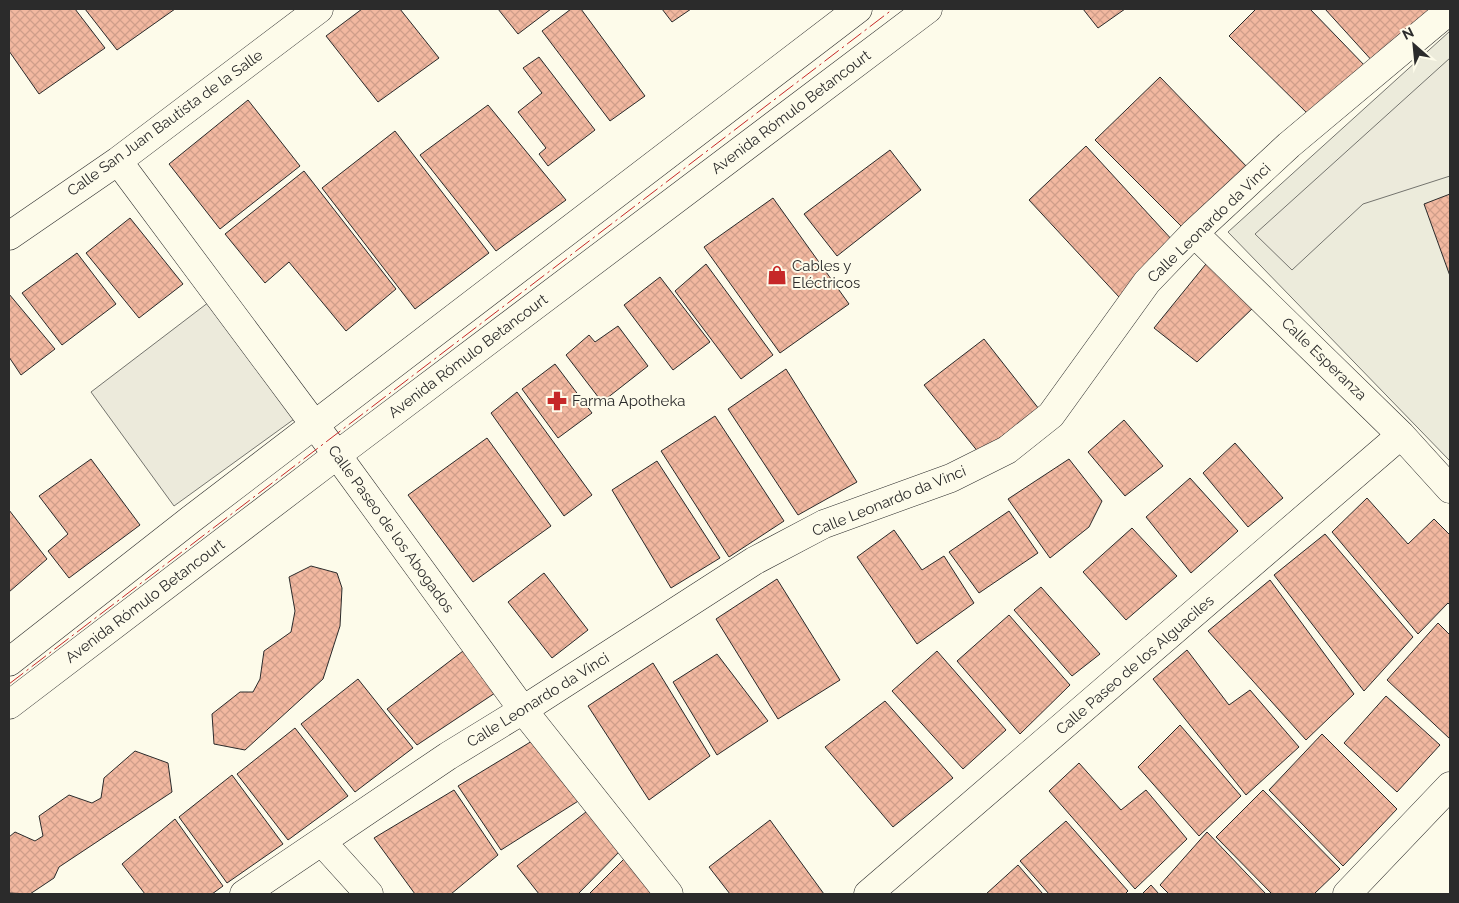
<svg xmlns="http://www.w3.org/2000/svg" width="1459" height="903" font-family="Raleway,sans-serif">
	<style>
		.park { fill: #ecebdb; stroke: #74746e }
		.parking { fill: #eceadb; stroke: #74746e }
		.building { fill: url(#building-cross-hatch); stroke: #2b2b2b }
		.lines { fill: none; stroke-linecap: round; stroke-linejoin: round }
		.minor-casing { stroke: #2b2b2b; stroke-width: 29 }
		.major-casing { stroke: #2b2b2b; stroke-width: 29 }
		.minor { stroke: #fdfbea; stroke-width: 28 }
		.major { stroke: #fdfbea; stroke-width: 28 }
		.power { stroke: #c62828; stroke-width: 1; stroke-dasharray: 18 4 2.5 4; stroke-linecap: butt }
		.labels { text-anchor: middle; stroke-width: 4; stroke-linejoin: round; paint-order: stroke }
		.street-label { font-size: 15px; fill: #2b2b2b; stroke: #fdfbea }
		.poi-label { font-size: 15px; fill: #2b2b2b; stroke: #fdfbea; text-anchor: start }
	</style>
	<defs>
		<pattern id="building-cross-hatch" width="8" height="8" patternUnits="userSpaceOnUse" patternTransform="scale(1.25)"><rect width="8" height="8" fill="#f2b8a0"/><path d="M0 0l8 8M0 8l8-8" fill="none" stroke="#d09e8a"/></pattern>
	</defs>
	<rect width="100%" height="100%" fill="#fdfbea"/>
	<!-- park -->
	<path class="park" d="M1450,31V461L1228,232Z"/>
	<!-- parking -->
	<path class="parking" d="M1450,58V176L1363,204L1292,270L1255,234Z
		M209,302L297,417L174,506L91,392Z"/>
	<!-- building -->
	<path class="building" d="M9,9H75L105,48L39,94L9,51Z
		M85,9H175L117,50Z
		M362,9H400L439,58L378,102L326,36Z
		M498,9H551L518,34Z
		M571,9H581L645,96L610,121L542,31Z
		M662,9H691L672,22Z
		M1083,9H1125L1098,28Z
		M1256,9H1310L1367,68L1314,120L1229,36Z
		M1325,9H1436L1375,64Z
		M539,57L595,130L548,166L539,154L546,148L518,112L542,93L523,68Z
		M1160,77L1250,170L1187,232L1095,140Z
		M248,100L300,166L220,229L169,164Z
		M488,105L566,200L496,251L420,155Z
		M395,131L489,253L415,309L322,188Z
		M1086,146L1174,242L1119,297L1029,200Z
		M890,150L921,190L837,256L804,214Z
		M304,171L396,289L346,331L289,262L265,283L225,234Z
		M1450,194V276L1424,204Z
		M773,198L849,304L780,353L704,247Z
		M130,218L183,284L139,318L86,253Z
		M77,253L116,304L62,345L22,293Z
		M1210,259L1255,306L1197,362L1154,328Z
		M706,264L773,355L741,379L675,291Z
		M660,277L710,342L673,370L624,305Z
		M9,294L55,349L21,375L9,357Z
		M618,326L648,366L602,402L566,355L589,335L595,342Z
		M984,339L1039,409L979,453L924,385Z
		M555,364L592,413L558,438L522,389Z
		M786,369L857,482L798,515L728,409Z
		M517,392L592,495L564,516L491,413Z
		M715,416L784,521L729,557L661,451Z
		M1124,420L1163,466L1125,496L1088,452Z
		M487,438L551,526L473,582L408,495Z
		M1235,443L1283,498L1248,527L1203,473Z
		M91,459L140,525L69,578L48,551L68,534L39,496Z
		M1069,459L1102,501L1089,527L1050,558L1008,499Z
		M657,461L720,558L671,588L612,490Z
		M1190,478L1238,531L1191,573L1146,517Z
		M1367,498L1408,544L1434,519L1450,535V605L1448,603L1418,634L1332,532Z
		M9,510L47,559L9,592Z
		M1009,511L1038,553L979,593L949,552Z
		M1132,528L1177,576L1126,620L1083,572Z
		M894,530L922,570L944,556L974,603L917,644L857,557Z
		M1325,534L1413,637L1364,691L1274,575Z
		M311,566L337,573L342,588L340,626L323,679L245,750L214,744L212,714L240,692H253L260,679L264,651L291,632L295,611L289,577Z
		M544,573L588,630L552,658L508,602Z
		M777,579L840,680L778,719L716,619Z
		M1270,580L1354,694L1306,740L1208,631Z
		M1041,587L1100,654L1072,676L1014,610Z
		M1009,615L1070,685L1020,734L957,661Z
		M1438,623L1450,635V739L1387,680Z
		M467,648L498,691L417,745L387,709Z
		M1187,650L1229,705L1250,690L1299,747L1246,795L1153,679Z
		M937,651L1006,730L963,769L892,691Z
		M717,654L768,721L717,755L673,682Z
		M653,663L710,756L649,800L588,706Z
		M358,679L413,748L355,792L301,724Z
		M1386,696L1440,745L1397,792L1344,743Z
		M885,701L953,778L893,827L825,747Z
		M1180,725L1241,796L1199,836L1138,767Z
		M295,728L348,796L288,840L237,774Z
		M1322,734L1397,809L1343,866L1269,790Z
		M537,738L583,798L501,850L458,786Z
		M135,751L168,763L172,792L59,867L54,878L30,894L9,893V837L15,832L35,841L43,836L39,816L69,795L92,803L101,798L104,778Z
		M1079,763L1121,810L1146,790L1187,839L1135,889L1049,791Z
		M232,775L283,844L227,883L179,817Z
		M454,790L498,855L451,894H415L374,838Z
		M1263,790L1340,869L1314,894H1272L1216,837Z
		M591,808L624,847L578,894H539L517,866Z
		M175,819L223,886L212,894H145L122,864Z
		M770,820L824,894H730L709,867Z
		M1066,821L1128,891L1125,894H1049L1020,861Z
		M1207,832L1266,894H1169L1160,885Z
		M628,855L663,894H589Z
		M1018,865L1043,894H986Z
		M1151,885L1159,894H1142Z"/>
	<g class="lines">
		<defs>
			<path id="minor" d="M118,161L337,455L523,710L669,894
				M1194,233L1401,435L1450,489
				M9,236L118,161L319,9
				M322,842L369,894
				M244,894L448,756L523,710L754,561L824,524L951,478L1007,450L1051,415L1147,282L1194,233L1289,145L1450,10
				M868,894L1401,435
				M1347,894L1450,786"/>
			<path id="major" d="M9,662L190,520L858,9
				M9,705L337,455L928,9"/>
		</defs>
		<!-- minor casing -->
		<use href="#minor" class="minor-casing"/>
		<!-- major casing -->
		<use href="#major" class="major-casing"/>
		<!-- minor -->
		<use href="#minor" class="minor"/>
		<!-- major -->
		<use href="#major" class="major"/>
		<!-- power -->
		<path class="power" d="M9,684L893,9"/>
	</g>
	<!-- icons -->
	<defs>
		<symbol id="shop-bare" viewBox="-9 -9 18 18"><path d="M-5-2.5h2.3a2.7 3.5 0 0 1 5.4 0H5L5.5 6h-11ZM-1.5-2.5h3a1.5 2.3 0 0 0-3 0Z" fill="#c62828" stroke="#fdfbea" stroke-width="2.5" paint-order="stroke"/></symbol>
		<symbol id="pharmacy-bare" viewBox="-9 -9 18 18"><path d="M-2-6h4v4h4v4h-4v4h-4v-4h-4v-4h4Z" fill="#c62828" stroke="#fdfbea" stroke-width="2.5" paint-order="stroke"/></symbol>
	</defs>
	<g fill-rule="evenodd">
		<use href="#shop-bare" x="763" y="261" width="28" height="28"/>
		<use href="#pharmacy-bare" x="543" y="387" width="28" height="28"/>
	</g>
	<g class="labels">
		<!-- street labels -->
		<g class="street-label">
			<text transform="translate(791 112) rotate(-37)" y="5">Avenida Rómulo Betancourt</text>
			<text transform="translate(165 123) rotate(-36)" y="5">Calle San Juan Bautista de la Salle</text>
			<text transform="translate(1209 223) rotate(-44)" y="5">Calle Leonardo da Vinci</text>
			<text transform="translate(468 356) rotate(-37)" y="5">Avenida Rómulo Betancourt</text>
			<text transform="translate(1324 359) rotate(44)" y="5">Calle Esperanza</text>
			<text transform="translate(889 501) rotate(-22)" y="5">Calle Leonardo da Vinci</text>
			<text transform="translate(391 529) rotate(54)" y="5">Calle Paseo de los Abogados</text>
			<text transform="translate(145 601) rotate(-37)" y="5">Avenida Rómulo Betancourt</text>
			<text transform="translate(1135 665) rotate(-41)" y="5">Calle Paseo de los Alguaciles</text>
			<text transform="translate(538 700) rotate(-32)" y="5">Calle Leonardo da Vinci</text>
		</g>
		<!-- poi labels -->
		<g class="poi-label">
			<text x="792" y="271">Cables y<tspan x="792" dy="17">Eléctricos</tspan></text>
			<text x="572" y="406">Farma Apotheka</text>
		</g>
	</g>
	<!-- border -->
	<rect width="1459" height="903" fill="none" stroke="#2b2b2b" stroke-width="20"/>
	<!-- north arrow -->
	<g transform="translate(1414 45) rotate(333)" stroke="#fdfbea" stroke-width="4" paint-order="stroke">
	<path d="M0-4L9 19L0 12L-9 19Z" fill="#2b2b2b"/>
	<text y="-8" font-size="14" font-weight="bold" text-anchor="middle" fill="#2b2b2b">N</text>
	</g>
</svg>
